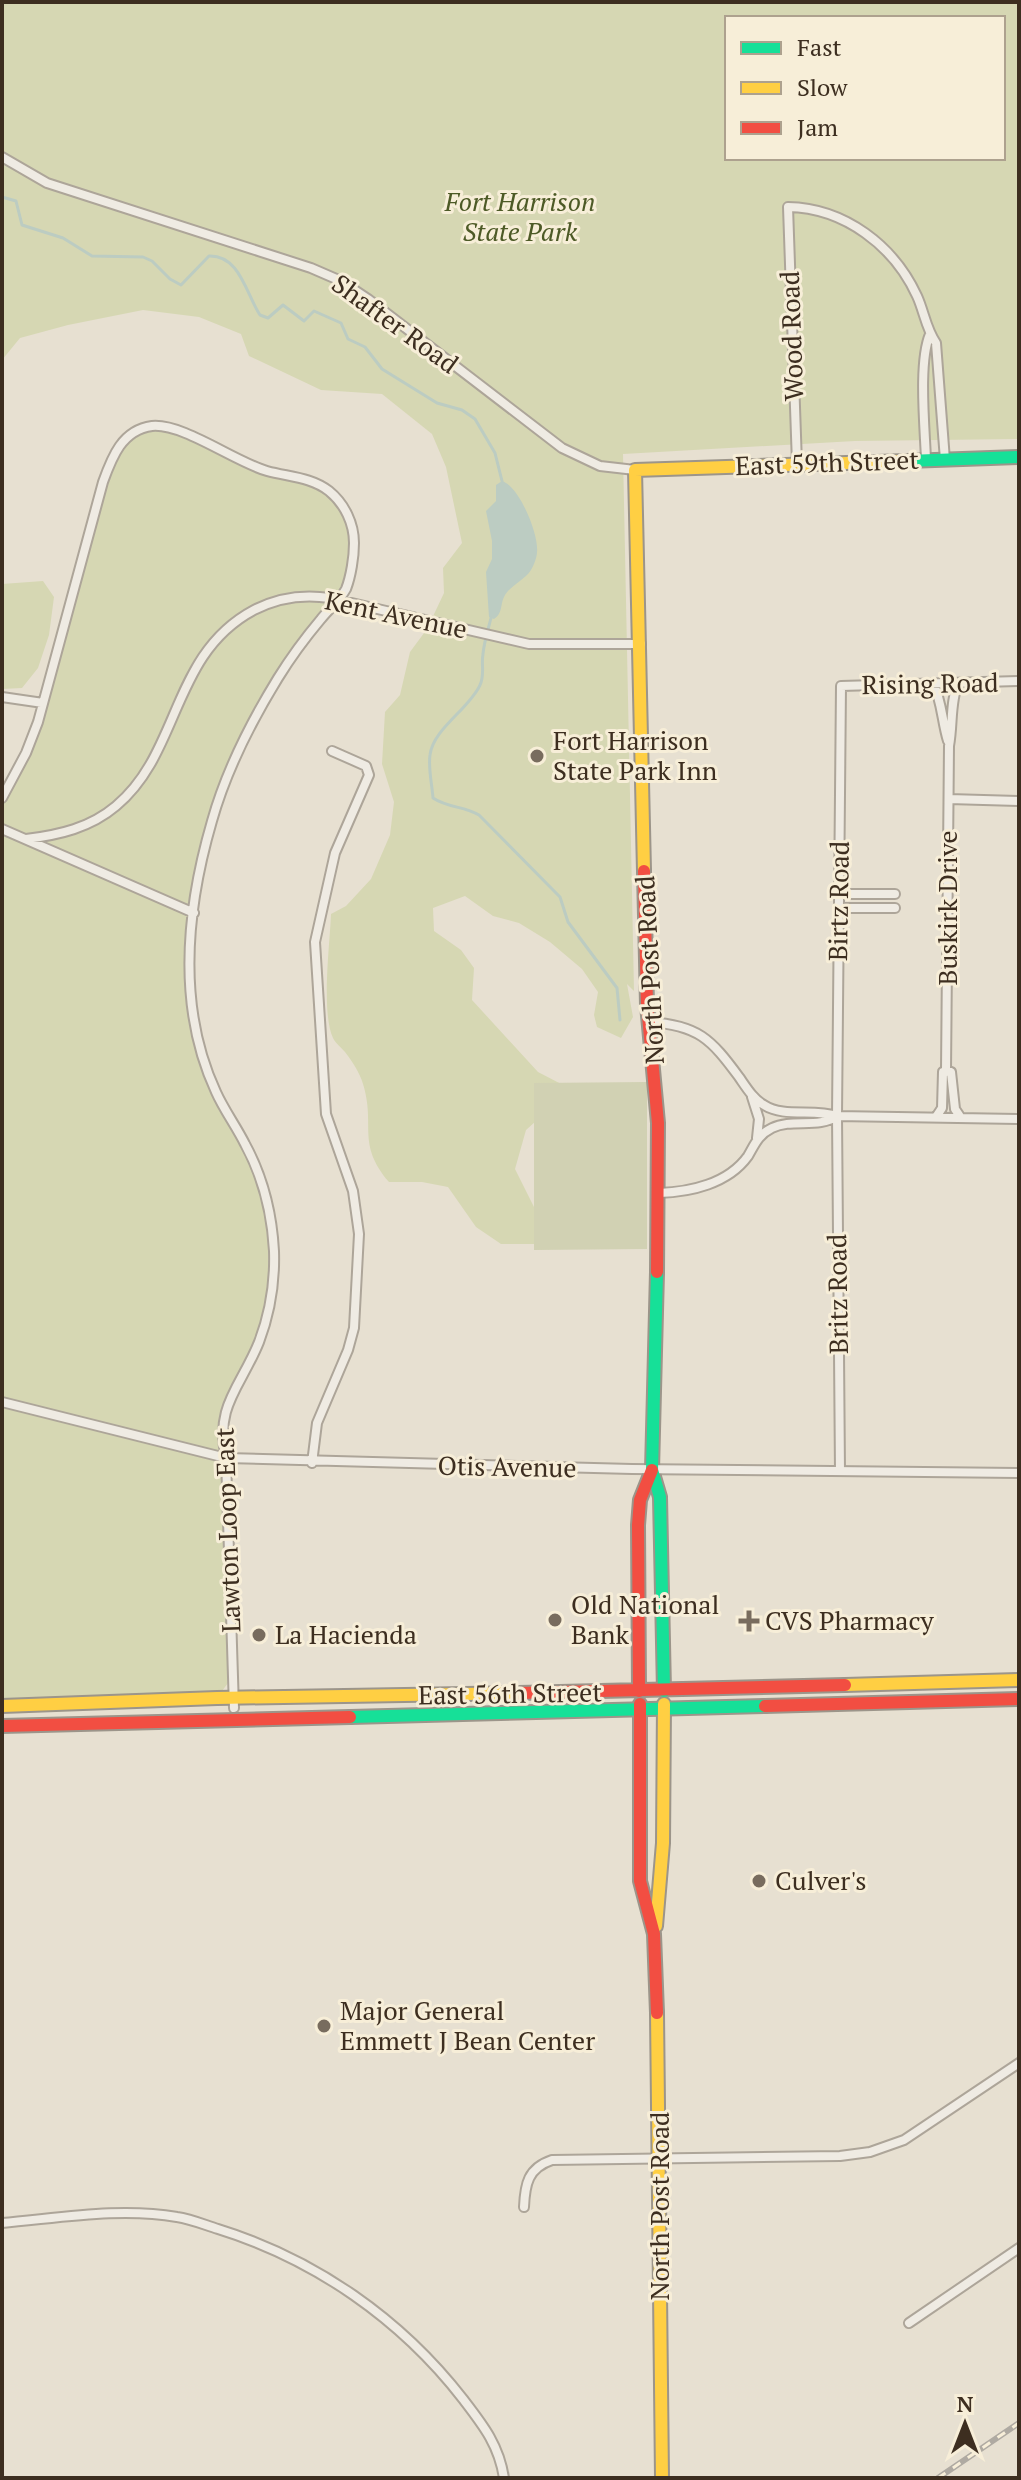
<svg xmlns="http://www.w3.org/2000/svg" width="1021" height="2480" font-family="'PT Serif',serif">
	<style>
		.green { fill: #d6d7b3; fill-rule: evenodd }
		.cemetery { fill: #d1d1b3 }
		.water { fill: #bcccc2 }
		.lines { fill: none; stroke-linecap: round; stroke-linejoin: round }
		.stream { stroke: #bcccc2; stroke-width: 3 }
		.street-casing { stroke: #ada599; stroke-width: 12 }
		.fast-casing { stroke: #9c958a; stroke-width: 16 }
		.slow-casing { stroke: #9c958a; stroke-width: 16 }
		.jam-casing { stroke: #9c958a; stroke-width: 16 }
		.street { stroke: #efebe3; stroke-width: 8 }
		.fast { stroke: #16e098; stroke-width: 12 }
		.slow { stroke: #ffcf43; stroke-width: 12 }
		.jam { stroke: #f24e42; stroke-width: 12 }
		.rail-casing { stroke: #afaaa2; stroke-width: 6 }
		.rail { stroke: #f7eed8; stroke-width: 3; stroke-dasharray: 9; stroke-linecap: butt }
		.poi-dot { fill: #786c5e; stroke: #f7eed8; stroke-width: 3 }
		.labels { text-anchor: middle; stroke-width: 6; stroke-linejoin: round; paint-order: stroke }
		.park-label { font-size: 26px; font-style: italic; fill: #4d5a26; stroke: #f7eed8 }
		.street-label { font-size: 26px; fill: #3d2e20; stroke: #f7eed8 }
		.poi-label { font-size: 26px; fill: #3d2e20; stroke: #f7eed8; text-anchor: start }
	</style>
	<rect width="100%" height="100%" fill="#e7e0d1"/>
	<!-- green -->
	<path class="green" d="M2,2H1019V439L855,441L623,454L634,991L627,984L633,1017L621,1038L597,1027L594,1015L598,992L582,969L550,942L519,923L493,916L465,896L433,908L434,931L461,950L474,968L472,1000L538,1072L565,1086L545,1113L526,1130L515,1169L537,1213L534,1244H501L476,1227L448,1187L422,1182H389C356,1143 376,1126 363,1084C360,1073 352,1061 345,1052C341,1047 335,1043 333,1038C321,1012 330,944 331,914L346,906L371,879L390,835L394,802L382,764L385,712L400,695L410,652L427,629L444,593L443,568L462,543L446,467L432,434L382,394L321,390L249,356L241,334L199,317L143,310L68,325L20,338L2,360ZM727,18H1003V158H727Z
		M166,427L236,459L304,479L335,497L353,533L348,582L307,636L246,738L205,847L189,962L203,1060L257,1168L274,1245L267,1318L228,1404L226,1458L2,1402V798L26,753L111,461L137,431Z
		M43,581L54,597L49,635L38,668L22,688L2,689V584Z
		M2,1407L214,1460L221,1464L228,1683L222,1691L2,1702Z"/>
	<!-- cemetery -->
	<path class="cemetery" d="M647,1082V1249L534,1250V1083Z"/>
	<!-- water -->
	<path class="water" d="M502,481C519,486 539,534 537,552C537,557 534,565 531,570C524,581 509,586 504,597C500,605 503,613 494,619L489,617L486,572L492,559V541L486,511L496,501V485Z"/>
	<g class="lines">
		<!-- stream -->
		<path class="stream" d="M2,197L16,201L22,225L63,238L92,256L143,257L152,261L170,279L181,285L209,256C240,255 246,294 260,315L268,318L283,305L304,321L314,311L341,323L348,339L365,347L382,369L437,403L462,410L475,419L495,453L502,481
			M491,618C488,630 484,642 483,654C481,665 485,675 480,685C469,709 433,729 430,755C428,768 432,784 433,798C448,808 464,806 479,815L560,897L568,922L617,988L620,1020"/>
		<defs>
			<path id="street" d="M2,157L47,183L311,268L341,281L368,299L562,448L600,466L635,470
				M926,460C925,429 918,362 930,334
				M797,464L788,207C845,208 894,246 917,296C924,311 926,329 936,343L945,460
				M933,683C942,701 942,722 948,741
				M2,697L43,703
				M2,798L26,753L38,722L103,482C112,457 122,430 152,426C183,423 235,462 267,471C289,477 311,477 329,491C345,504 354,524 354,543C354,557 351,576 346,589C340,600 329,609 321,619C305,638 291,657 278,678C251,722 226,771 212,821C186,910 176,1006 216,1092C224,1110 236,1126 245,1144C263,1177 272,1214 274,1251C275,1282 270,1313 259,1342C241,1387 214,1406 226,1458L234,1708
				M949,799L1019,801
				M2,829L194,913
				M26,839C59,835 90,828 116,806C181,752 171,654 254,610C277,598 304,594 330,598L529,644H641
				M839,894H895
				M839,908H895
				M649,1022C698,1025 711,1039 739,1077C746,1087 753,1099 764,1105C784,1118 814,1108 837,1116L1019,1119
				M946,1071L949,746C953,725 950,702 958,683
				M752,1097L759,1119L757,1138
				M936,1117L942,1108L943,1072L948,1071L951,1072L955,1109L961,1118
				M659,1193C690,1192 728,1184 748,1156C755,1144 758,1135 772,1128C792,1118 819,1129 837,1116
				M2,1402L226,1458L632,1469L1019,1473
				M312,1463L317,1423L348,1350L354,1328L359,1234L353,1191L326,1114L315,942L335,853L369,775L366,766L332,751
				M840,1471L837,1116L841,686L1019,681
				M524,2207C525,2184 528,2168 552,2160L840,2156L870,2152L904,2140L1019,2063
				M2,2223C60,2218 120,2207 177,2217C191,2219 205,2225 218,2229C315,2259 401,2319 463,2399C483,2425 499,2445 504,2478
				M909,2323L1019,2248"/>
			<path id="fast" d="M907,461L1019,457
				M657,1272L652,1470L660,1497L664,1691
				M350,1717L765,1706"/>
			<path id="slow" d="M644,871L635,470L907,461
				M845,1685L1019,1680
				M2,1706L217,1698L519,1693
				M656,1926L663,1843L664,1704
				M657,2013L662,2478"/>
			<path id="jam" d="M644,871L647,1005L658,1123L657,1272
				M639,1691L638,1525L640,1500L652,1470
				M519,1693L845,1685
				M640,1704V1881L654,1934L657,2013
				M765,1706L1019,1699
				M2,1726L350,1717"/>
		</defs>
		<!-- street casing -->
		<use href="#street" class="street-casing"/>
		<!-- fast casing -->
		<use href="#fast" class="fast-casing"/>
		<!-- slow casing -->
		<use href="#slow" class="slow-casing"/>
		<!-- jam casing -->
		<use href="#jam" class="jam-casing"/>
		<!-- street -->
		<use href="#street" class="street"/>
		<!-- fast -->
		<use href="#fast" class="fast"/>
		<!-- slow -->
		<use href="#slow" class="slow"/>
		<!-- jam -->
		<use href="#jam" class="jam"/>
		<defs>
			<path id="rail" d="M938,2478L1019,2423"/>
		</defs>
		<!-- rail casing -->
		<use href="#rail" class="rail-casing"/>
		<!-- rail -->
		<use href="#rail" class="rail"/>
	</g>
	<!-- markers -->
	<g class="poi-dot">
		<circle cx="537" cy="756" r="8"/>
		<circle cx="555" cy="1620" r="8"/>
		<path d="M745 1609h8v8h8v8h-8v8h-8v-8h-8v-8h8z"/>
		<circle cx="259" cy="1635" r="8"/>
		<circle cx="759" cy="1881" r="8"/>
		<circle cx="324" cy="2026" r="8"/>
	</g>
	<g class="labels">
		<!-- park labels -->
		<g class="park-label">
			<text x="520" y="211">Fort Harrison<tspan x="520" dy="30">State Park</tspan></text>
		</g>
		<!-- street labels -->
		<g class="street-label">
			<text transform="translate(395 324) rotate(36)" y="9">Shafter Road</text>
			<text transform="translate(792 336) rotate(-92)" y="9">Wood Road</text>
			<text transform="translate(827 463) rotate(-2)" y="9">East 59th Street</text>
			<text transform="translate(396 615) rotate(12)" y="9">Kent Avenue</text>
			<text transform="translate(930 684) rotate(-1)" y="9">Rising Road</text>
			<text transform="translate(839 901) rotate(-89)" y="9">Birtz Road</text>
			<text transform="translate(948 908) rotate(-90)" y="9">Buskirk Drive</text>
			<text transform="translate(650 970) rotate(-93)" y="9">North Post Road</text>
			<text transform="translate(838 1294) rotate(-91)" y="9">Britz Road</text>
			<text transform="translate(507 1467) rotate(1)" y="9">Otis Avenue</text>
			<text transform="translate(228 1530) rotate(-92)" y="9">Lawton Loop East</text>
			<text transform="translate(510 1694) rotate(-1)" y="9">East 56th Street</text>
			<text transform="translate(660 2206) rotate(-90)" y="9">North Post Road</text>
		</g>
		<!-- poi labels -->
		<g class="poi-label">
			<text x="553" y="750">Fort Harrison<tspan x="553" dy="30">State Park Inn</tspan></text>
			<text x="571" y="1614">Old National<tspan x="571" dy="30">Bank</tspan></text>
			<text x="765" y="1630">CVS Pharmacy</text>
			<text x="275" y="1644">La Hacienda</text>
			<text x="775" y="1890">Culver's</text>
			<text x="340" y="2020">Major General<tspan x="340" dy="30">Emmett J Bean Center</tspan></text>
		</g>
	</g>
	<!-- border -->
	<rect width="1021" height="2480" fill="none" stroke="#3d2e20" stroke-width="8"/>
	<!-- legend -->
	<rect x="725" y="16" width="280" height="144" fill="#f7eed8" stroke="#ada18e" stroke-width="2"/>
	<rect x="741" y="42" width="40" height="12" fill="#16e098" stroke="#ada18e" stroke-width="2"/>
	<text x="797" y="56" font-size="24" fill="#3d2e20">Fast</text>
	<rect x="741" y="82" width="40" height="12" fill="#ffcf43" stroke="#ada18e" stroke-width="2"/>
	<text x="797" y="96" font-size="24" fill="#3d2e20">Slow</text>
	<rect x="741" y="122" width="40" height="12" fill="#f24e42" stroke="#ada18e" stroke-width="2"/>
	<text x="797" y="136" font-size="24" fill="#3d2e20">Jam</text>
	<!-- north arrow -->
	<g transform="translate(965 2424)" stroke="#f7eed8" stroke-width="6" paint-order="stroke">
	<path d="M0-6L14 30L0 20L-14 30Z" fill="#3d2e20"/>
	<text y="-12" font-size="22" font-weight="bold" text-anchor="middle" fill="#3d2e20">N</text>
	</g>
</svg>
